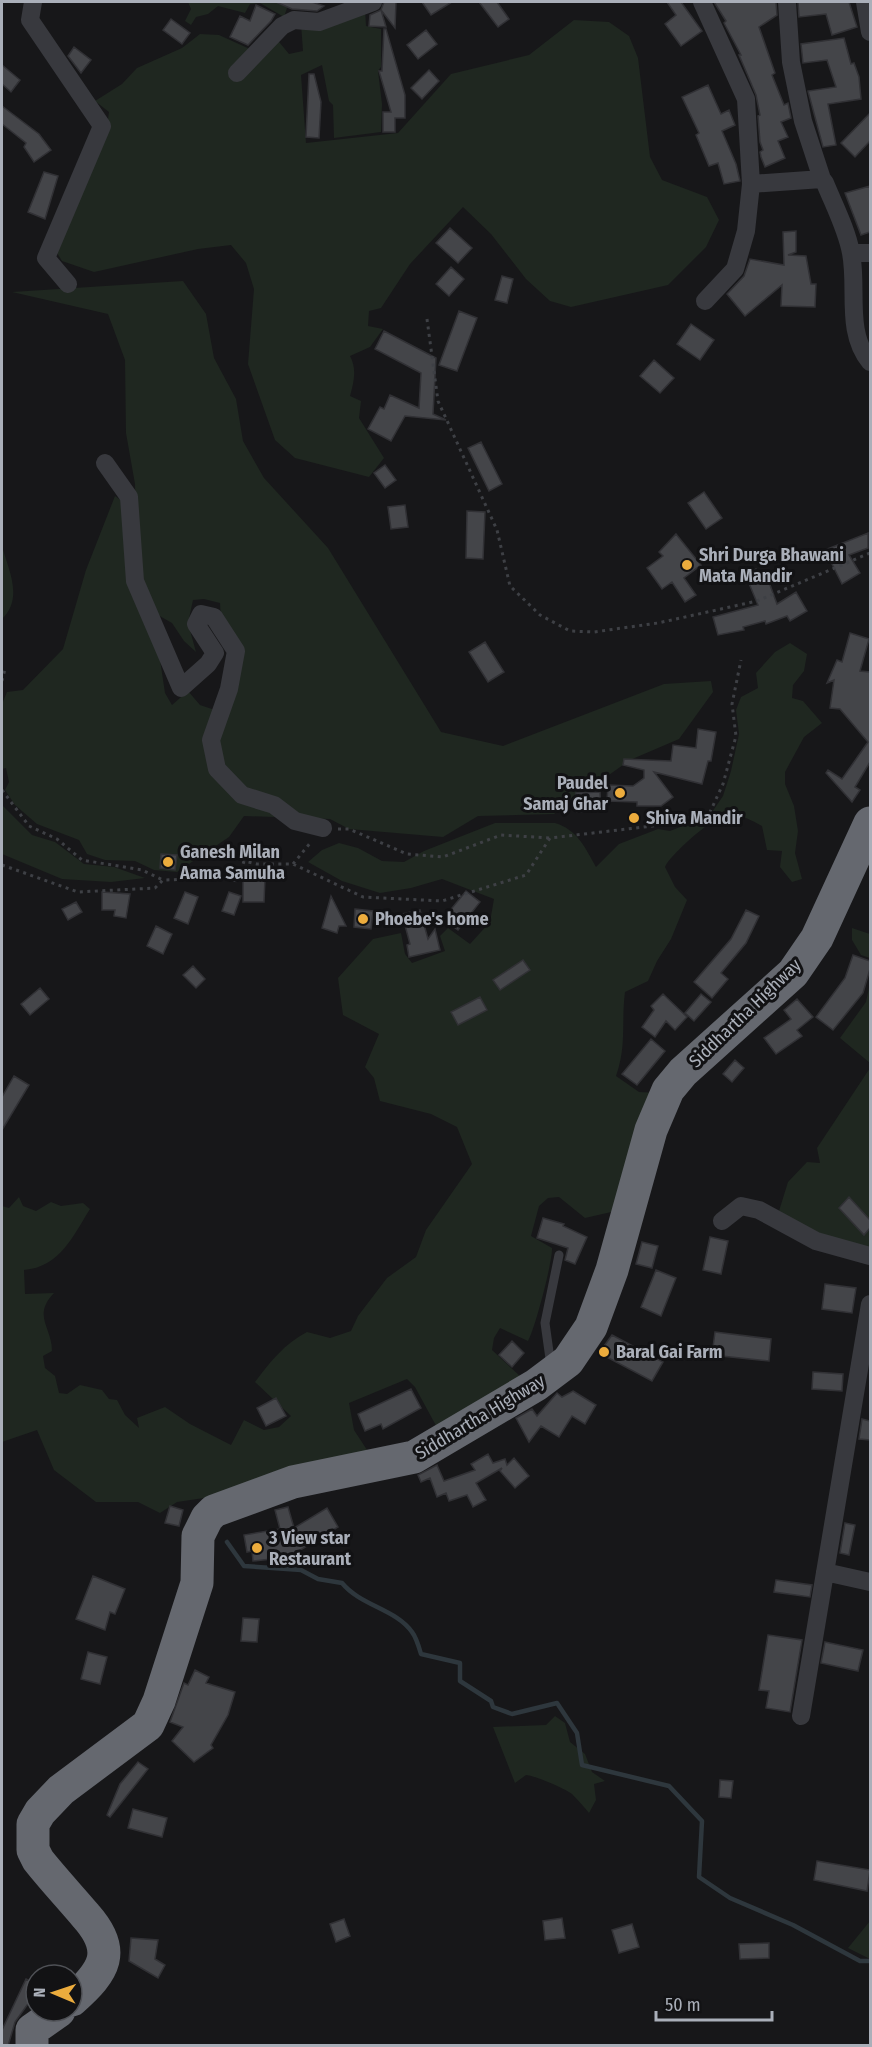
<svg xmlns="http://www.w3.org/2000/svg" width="872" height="2047" font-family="'Fira Sans Condensed',sans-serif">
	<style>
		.green { fill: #1f2720 }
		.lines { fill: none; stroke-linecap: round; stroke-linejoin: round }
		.stream { stroke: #2e373d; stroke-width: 4.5 }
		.building { fill: #444549; stroke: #313135; stroke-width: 1.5 }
		.path { stroke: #3e4045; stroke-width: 3; stroke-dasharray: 3 4.5; stroke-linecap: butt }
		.lane { stroke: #38393e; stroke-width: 9 }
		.street { stroke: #38393e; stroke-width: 18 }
		.highway { stroke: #65686f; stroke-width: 33 }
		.poi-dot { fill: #ecac3d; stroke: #121214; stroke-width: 2 }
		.labels { text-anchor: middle; stroke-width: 6; stroke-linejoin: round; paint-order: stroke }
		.poi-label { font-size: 18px; font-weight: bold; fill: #aaafb9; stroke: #121214; text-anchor: start }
		.street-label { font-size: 18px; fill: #aaafb9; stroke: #121214 }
	</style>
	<rect width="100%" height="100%" fill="#171719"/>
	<!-- green -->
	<path class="green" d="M188,2H289L284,17L260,3L250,4L245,13L218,6L208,14L196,17L191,25L185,21L191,9Z
		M365,9L366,26L381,29V67L378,71L382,104L381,132L334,138L333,105L329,101L322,65L301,75L306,143L398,133L451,74L529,55L574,20L609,22L629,36L638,58L650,157L662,180L707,197L719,220L706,247L668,285L571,307L550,301L526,279L491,234L463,207L410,264L381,308L369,311L368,326L383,329L370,347L350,356C357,369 354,382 350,396L361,401L359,418L384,458L369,477L295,458L275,440L248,364L254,289L246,263L231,245L198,249L94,272L62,261L54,248L107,126L109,112L95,101L122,84L137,68L182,48L200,34L219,35L252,50L275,37L289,54L303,51L301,24Z
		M183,281L206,314L214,358L236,399L243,441L264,478L328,548L441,732L503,746L664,684L711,681L713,692L679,739L630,760L554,814L478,816L443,837L349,829L330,819L244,816L229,837L177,872L154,870L135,861L105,860L87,854L79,840L37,824L15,805L5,790L9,782L6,768L2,769V704L7,692L23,690L63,649L86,570L115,496L128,505L130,534L127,579L159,653L165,693L172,705L188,691L200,705L227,714L234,683L242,660L236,640L221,621L220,603L204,599L193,600L188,623L196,652L184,641L172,623L149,610L137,581L135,484L126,433L125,360L108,314L12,292Z
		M2,546C8,569 24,598 2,619Z
		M790,643L807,654L804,671L793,685L792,698L803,701L822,723L804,737L785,772V784L794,806L798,831L795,853L802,879L792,882L780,867L782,851L767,850L762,826C749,819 737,812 721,817C709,821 670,855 665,867L675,887L687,900L671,939L657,961L648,981L625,992C621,1023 627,1045 616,1076L639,1092L660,1093L620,1210L585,1218L559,1197L548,1198L539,1206L531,1236L552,1248C553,1260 535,1329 528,1341L500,1328L494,1338L492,1350L521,1377L440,1433L415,1387L407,1379L349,1403L354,1430L371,1456L238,1493L177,1502L160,1513L138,1502H96L54,1470L37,1430L2,1442V1206L9,1208L19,1197L23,1206L36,1211L51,1202L61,1206L83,1203L90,1209C73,1236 60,1267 24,1270L25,1294L54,1293C32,1316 52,1327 52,1351L43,1356L45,1368L55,1376L59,1393L67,1394L80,1385L102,1390L109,1399L117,1400L125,1415L139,1428L137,1418L165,1407L190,1424L231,1445L244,1420L264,1430L279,1427L291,1416L255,1382C271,1361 284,1344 307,1332L330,1338L351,1331L358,1316L387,1278L416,1257L426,1230L472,1164L457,1127L431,1114L380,1101L374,1078L365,1067L379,1034L343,1015L338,978L373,939L401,933L405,954L412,963L445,951L440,936L448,928L470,944L490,922L494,899L442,879L411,888L380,893L342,881L308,862L322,850L339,843L358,848L382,861L404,862L424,851L495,823H555C577,829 586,849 596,867L619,844L658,829L670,831L710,815L723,796L731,771L739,734L736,710L741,697L758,688L756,673L775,652Z
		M2,805L32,835L55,842L84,864L114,867L145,878L111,882L62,879L2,854Z
		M852,928L870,934V958L861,955L852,940Z
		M870,983V1063L840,1038L866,1002Z
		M870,1068V1251L799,1228L779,1211L788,1182L807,1162L820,1163L817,1148Z
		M555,1716L565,1723L570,1742L585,1754L592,1772L605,1781L594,1784L596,1800L589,1813C584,1807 578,1800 572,1794C564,1788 536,1776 526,1775L515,1783L493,1727L546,1725Z
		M870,1921V1959L848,1948Z"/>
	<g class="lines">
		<!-- stream -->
		<path class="stream" d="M227,1542L244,1566L301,1570L318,1579L342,1583C361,1606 396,1609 412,1632C416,1637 419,1647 421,1654L460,1663V1681L491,1701L493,1707L512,1714L557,1703L577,1733L582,1765L669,1786L702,1821L699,1877L730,1898L793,1925L860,1961H870"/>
	</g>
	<!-- building -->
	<path class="building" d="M276,2H312L324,6L317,11L292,9Z
		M384,2H396L395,28L381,10Z
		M422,2H452L431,15Z
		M479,2H497L509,19L498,27Z
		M667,2H681L702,31L681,46L665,24L676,15Z
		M714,2H776L777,15L759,27L775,73L772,75L784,105L788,103L791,118L781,122L788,137L778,141L785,158L765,167L761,157L760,152L763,150L760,142L758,116L760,115L756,95L739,55H741L724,23L726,21Z
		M798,2H849L857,27L832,35L826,14L799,17Z
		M256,5L275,14L271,21L248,45L230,37L240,16L250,21Z
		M381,10L386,27L369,26L370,15Z
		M171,19L190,33L182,44L163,30Z
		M384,29H386L405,95V118H395V132H383V112H391L379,71H382Z
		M426,30L437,44L418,59L407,45Z
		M844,38L851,64L854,63L859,77L861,99L828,104L836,145L823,147L808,91L836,87L827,60L803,63L801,44Z
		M74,47L91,60L81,73L68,56Z
		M2,65L20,80L11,92L2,84Z
		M429,70L439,81L422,99L411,88Z
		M309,74H314L321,102L319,138L306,137Z
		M708,85L721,114L729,110L735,125L722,131L736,164L740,181L724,184L718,163L709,166L696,135L699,133L682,97Z
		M2,106L39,134L51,150L34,162L24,147L26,143L2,124Z
		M870,113V141L855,157L841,143Z
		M44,172L58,176L45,219L28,212Z
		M870,186V232L861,235L845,193Z
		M450,228L472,248L458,263L436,243Z
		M796,231V252L788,255L806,256L811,284H816L815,307L781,306L782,285L745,316L727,294L744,276L750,259L784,265L783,232Z
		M451,267L464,279L449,296L436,284Z
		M502,276L513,279L507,303L495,300Z
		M459,311L477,318L457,371L439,365Z
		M691,324L714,340L700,360L677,344Z
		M384,331L436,358L433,414L446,420L405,416L391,441L368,429L380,407L384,409L390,395L419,408L421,373L375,349Z
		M654,360L674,378L660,393L640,376Z
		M481,442L502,484L489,491L468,448Z
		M385,465L396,480L385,488L374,473Z
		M704,492L722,518L706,529L688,503Z
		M405,505L408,527L391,529L388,507Z
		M467,511L485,512L483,559L466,558Z
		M868,533V548L849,555L860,573L842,584L825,550Z
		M676,534L701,565L684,578L696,595L685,602L672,582L662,589L647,568L663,556L659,552Z
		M756,569L759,576L766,574L777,604L796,592L807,611L790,621L787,616L766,624L765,621L743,627L744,630L718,635L713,617L758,605L745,574Z
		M850,633L869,639L860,671L870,672V762L855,787L860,790L852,802L826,773L828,770L842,779L868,742L840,709L830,708L834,680L827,683L837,660L842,662Z
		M485,642L504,672L488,682L469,652Z
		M698,729L716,732L711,761H708L702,784L654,772L673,797L661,806H637V802L607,801L608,785L633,786L644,778V770L623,765L624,759L671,761L673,745L696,748Z
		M600,792L601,811L577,812L576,793Z
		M161,854L177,855L175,870L160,868Z
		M243,878H265L264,902H243Z
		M466,891L480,902L458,930L443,919Z
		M102,892L130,894L126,918L114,916L115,910H102Z
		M185,892L198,897L188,924L174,918Z
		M229,892L241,896L234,915L222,911Z
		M331,896L346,926H339L337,933L322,928Z
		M76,902L82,912L68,920L62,909Z
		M355,909L373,911L371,929L354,927Z
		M420,910L428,939L435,929L440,950L409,957L407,945L410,944L402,914Z
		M746,910L759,916L746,943L721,973L728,979L712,998L694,982L731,939Z
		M156,926L172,934L163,954L147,946Z
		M853,955L870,961V969L863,993L833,1030L816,1017L845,978Z
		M523,960L530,970L500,990L493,980Z
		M193,966L205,979L196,988L183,975Z
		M40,988L49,999L30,1015L21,1004Z
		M663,994L687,1017L675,1030L666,1021L655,1037L642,1027L654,1010L651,1006Z
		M701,994L711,1002L694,1021L685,1013Z
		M480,997L487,1010L458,1025L451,1012Z
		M797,999L813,1017L797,1030L802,1036L776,1054L764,1038L791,1019L784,1010Z
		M651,1039L665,1051L637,1085L622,1074Z
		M735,1060L744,1068L732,1082L723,1074Z
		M14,1076L29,1085L2,1130V1097Z
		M849,1197L870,1220V1228L864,1235L839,1208Z
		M543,1218L564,1224L563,1226L587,1237L575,1264L565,1260L568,1248L537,1238Z
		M710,1237L728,1241L721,1274L703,1270Z
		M642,1242L658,1246L652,1268L636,1264Z
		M656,1270L676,1278L661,1316L641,1307Z
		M825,1284L856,1288L852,1313L822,1309Z
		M715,1332L771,1339L769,1361L712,1355Z
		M612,1335L663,1362L652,1381L599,1353Z
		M512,1341L524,1353L512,1367L499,1355Z
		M813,1372L843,1374L842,1391L812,1389Z
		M411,1389L421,1408L383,1429L381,1424L365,1431L358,1414Z
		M573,1391L596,1405L585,1424L572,1416L559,1437L541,1426L529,1442L516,1418L532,1409L537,1416L557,1393L562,1397Z
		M276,1398L286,1416L266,1426L257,1408Z
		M862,1419L870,1421V1440L859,1439Z
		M488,1454L493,1463L505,1459L507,1465L514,1458L529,1476L515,1488L500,1471L502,1468L476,1483L486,1500L473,1507L467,1495L449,1501L446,1493L437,1497L430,1478L421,1482L418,1475L437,1465L444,1481L475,1470L471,1464Z
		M170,1506L183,1510L179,1526L165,1523Z
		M288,1507L294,1528L327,1508L338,1527L297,1552L298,1556L253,1561L252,1551L247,1552L244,1535L280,1529L275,1510Z
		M845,1523L855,1525L849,1555L840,1553Z
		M93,1576L125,1589L115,1614L110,1612L105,1630L76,1619Z
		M776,1580L812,1585L810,1597L774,1592Z
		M243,1618L259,1619L257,1642L241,1641Z
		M768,1635L802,1640L790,1712L766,1708L769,1691L759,1690Z
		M825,1642L863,1650L858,1671L821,1663Z
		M88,1652L107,1657L100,1684L81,1679Z
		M195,1670L209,1677L206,1683L235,1692L228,1715L211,1745L213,1748L194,1762L172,1741L183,1727L170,1722L184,1683L188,1685Z
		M138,1762L148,1769L110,1817L107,1815L120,1784Z
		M720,1780L733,1781L731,1798L719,1797Z
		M133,1809L167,1818L162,1837L128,1828Z
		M817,1861L870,1870L867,1891L814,1880Z
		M562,1918L565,1938L545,1940L543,1921Z
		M344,1919L350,1936L336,1942L330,1924Z
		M632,1924L639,1947L619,1953L612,1930Z
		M131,1938L158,1940L155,1959L165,1965L158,1978L129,1961Z
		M769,1943V1958L740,1959L739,1944Z
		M26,1979L36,1984V2004L30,2001L15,2022L8,2046H2V2030Z"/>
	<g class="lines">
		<!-- path -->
		<path class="path" d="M427,319L438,401L497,530L510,586L540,615L570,631L594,632L658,623L757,601L870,553
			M2,681L5,669
			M2,790L29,826L57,839L82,860L142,870L163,880
			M338,829H349L407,854L443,857L501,835L550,838
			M293,864L311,842
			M2,865L78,892L155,888L163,880L225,878L238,881L244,861L257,864H293L363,897L442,901L526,875L550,838L661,825L710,812L723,784L736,736L732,704L741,660"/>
		<!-- lane -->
		<path class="lane" d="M551,1366L545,1323L559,1255"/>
		<!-- street -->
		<path class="street" d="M33,2L30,20L102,126L46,258L68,284
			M702,2L746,99L751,184L746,231L735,269L705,301
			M787,2L791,62L803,121L822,179
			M865,2L870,32
			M237,73L282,26L294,20L319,22L373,2
			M751,184L822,179L825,183C834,205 847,230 851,253C858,289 845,332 870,362
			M851,253H870
			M105,463L129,497L135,581L181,688L208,664L215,653L196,624L201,614L214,617L236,651L229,689L211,740L217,769L242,795L274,805L295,821L323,828
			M722,1221L741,1206L759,1210L816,1241L870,1256
			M825,1572L870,1582
			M801,1716L870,1304"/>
		<!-- highway -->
		<path class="highway" d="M72,2000C105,1971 117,1951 86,1916C70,1897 53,1879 38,1860L33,1850V1824L40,1812L61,1790L148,1725L159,1701L197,1583L198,1536L207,1518L214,1511L293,1482L414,1457L536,1385L568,1361L591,1327L612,1270L651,1130L668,1090L683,1072L793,973L817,938L870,823
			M32,2046V2030L59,2011"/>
	</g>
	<!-- markers -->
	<g class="poi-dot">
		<circle cx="687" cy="565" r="6"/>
		<circle cx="620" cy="793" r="6"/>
		<circle cx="634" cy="818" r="6"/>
		<circle cx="168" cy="862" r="6"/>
		<circle cx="363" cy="919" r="6"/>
		<circle cx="604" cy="1352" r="6"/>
		<circle cx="257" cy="1548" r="6"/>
	</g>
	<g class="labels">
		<!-- poi labels -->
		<g class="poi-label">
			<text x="699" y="561">Shri Durga Bhawani<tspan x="699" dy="21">Mata Mandir</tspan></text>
			<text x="608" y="789" text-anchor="end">Paudel<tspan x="608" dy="21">Samaj Ghar</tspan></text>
			<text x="646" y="824">Shiva Mandir</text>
			<text x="180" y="858">Ganesh Milan<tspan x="180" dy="21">Aama Samuha</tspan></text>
			<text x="375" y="925">Phoebe's home</text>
			<text x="616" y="1358">Baral Gai Farm</text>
			<text x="269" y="1544">3 View star<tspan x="269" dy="21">Restaurant</tspan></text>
		</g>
		<!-- street labels -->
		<g class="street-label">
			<text transform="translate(745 1013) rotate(-44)" y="6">Siddhartha Highway</text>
			<text transform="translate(480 1417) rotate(-31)" y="6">Siddhartha Highway</text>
		</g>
	</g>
	<!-- border -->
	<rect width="872" height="2047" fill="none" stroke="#aaafb9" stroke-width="6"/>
	<!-- north arrow -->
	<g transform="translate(54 1993) rotate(272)"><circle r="28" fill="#121214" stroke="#4f5156" stroke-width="1.5"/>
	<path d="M0-4.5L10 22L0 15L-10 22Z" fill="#ecac3d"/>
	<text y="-9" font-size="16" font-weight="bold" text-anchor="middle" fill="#aaafb9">N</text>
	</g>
	<!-- scale -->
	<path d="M656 2011v9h116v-9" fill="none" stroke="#aaafb9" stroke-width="3"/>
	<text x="665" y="2011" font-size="18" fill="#aaafb9" stroke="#121214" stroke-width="4.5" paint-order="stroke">50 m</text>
</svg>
